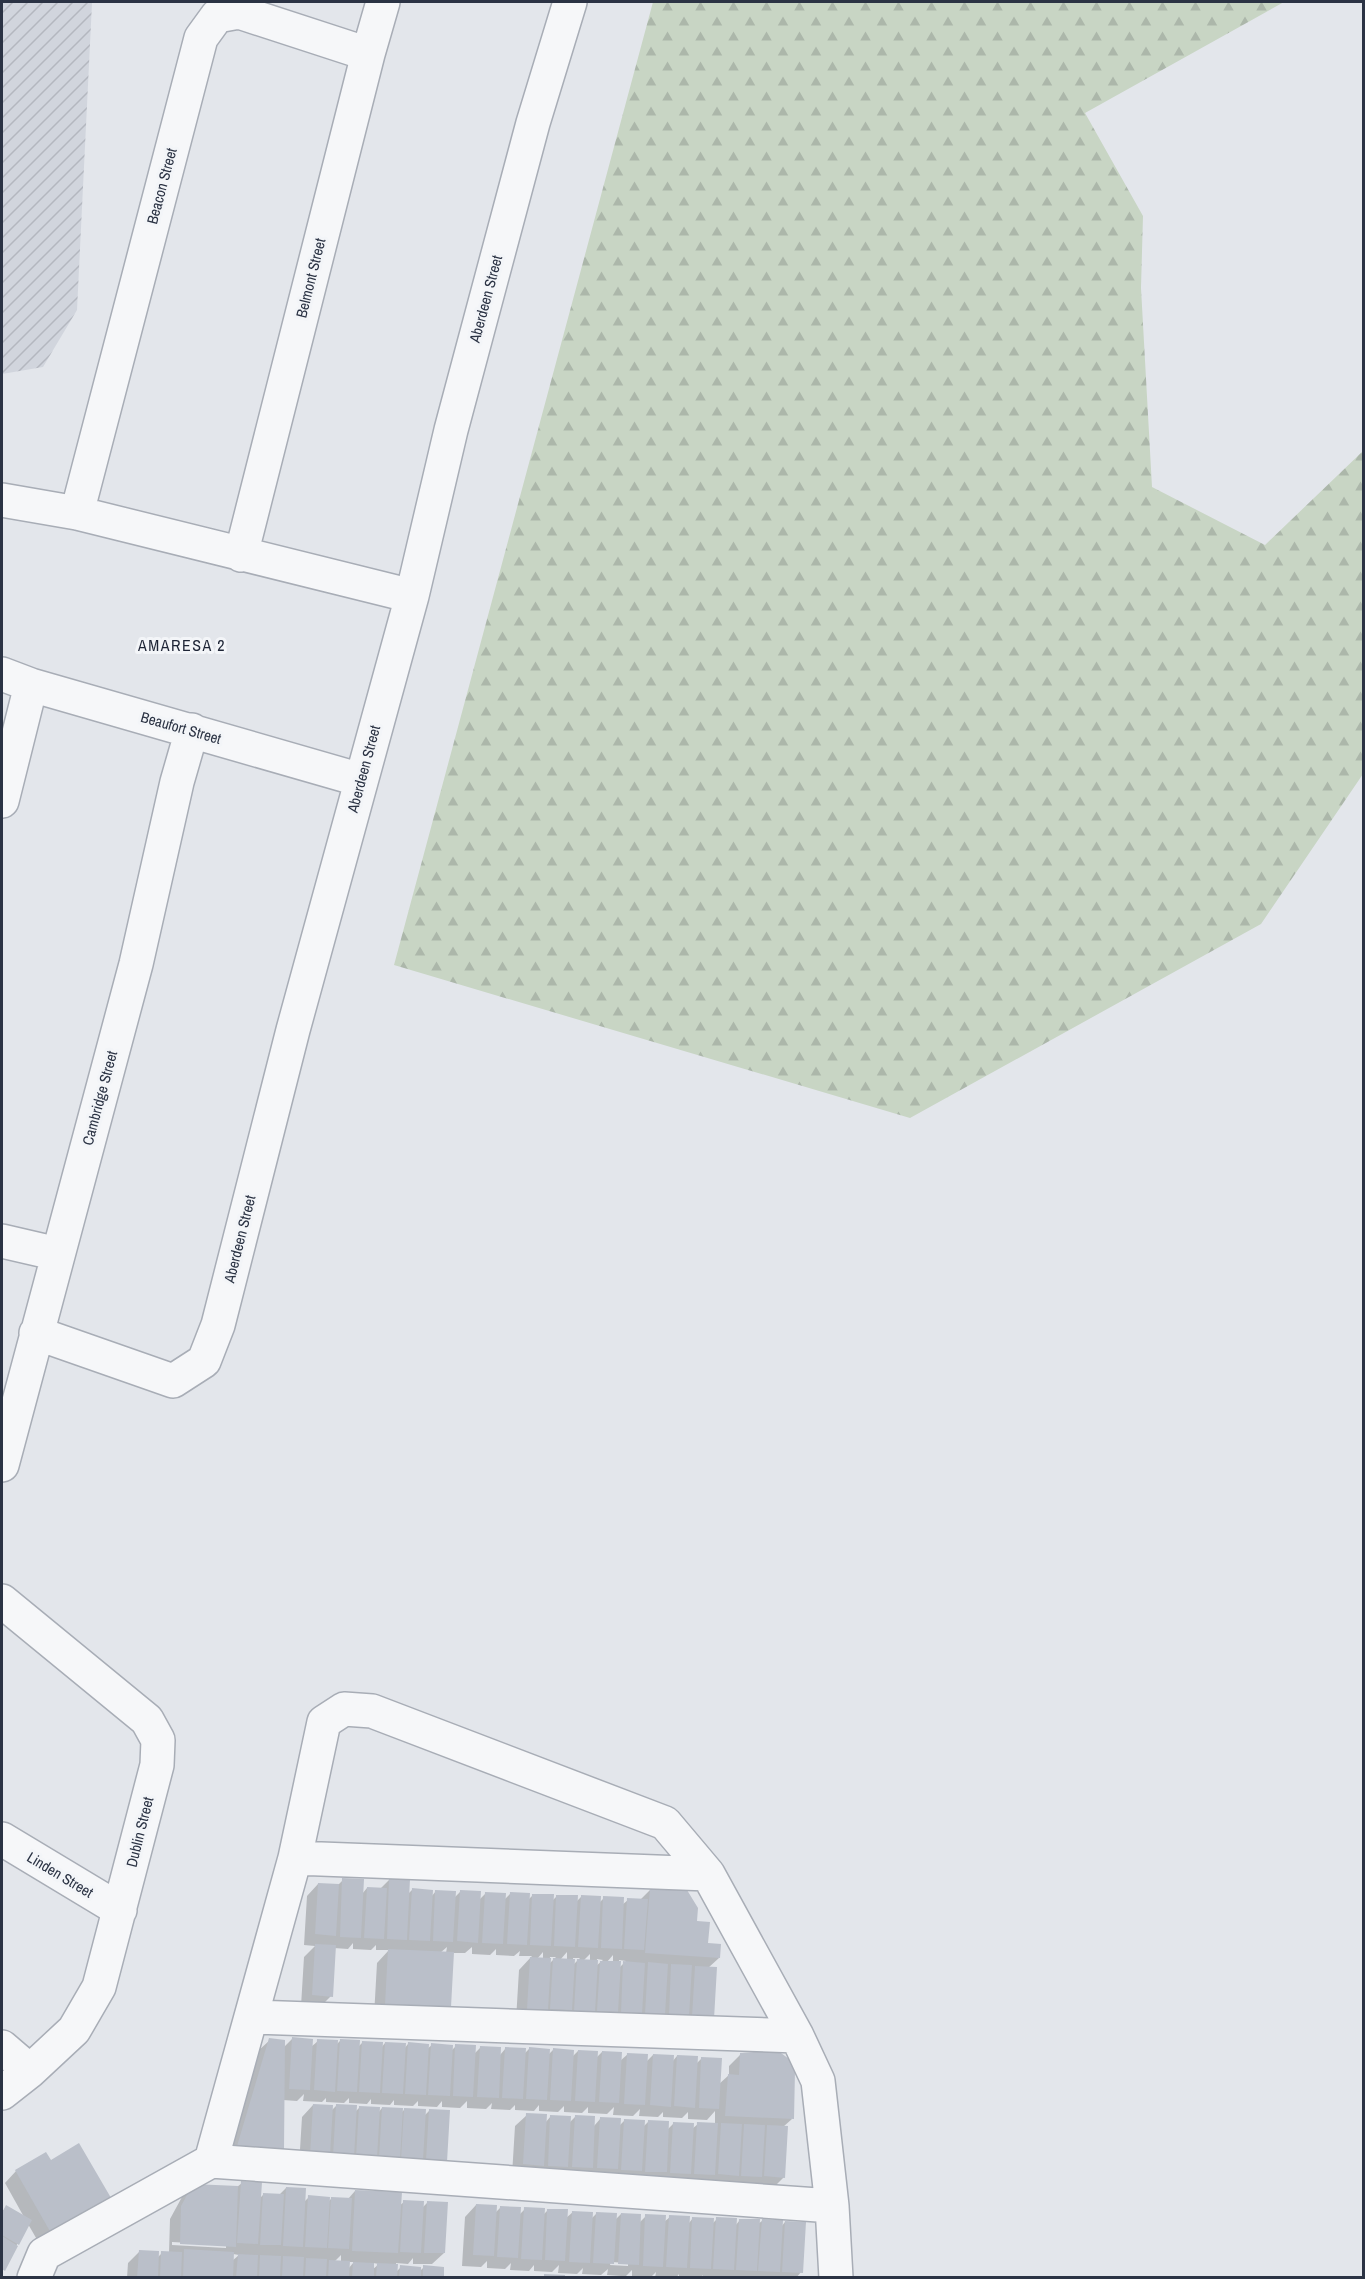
<svg xmlns="http://www.w3.org/2000/svg" width="1365" height="2279" font-family="'Archivo Narrow',sans-serif">
	<style>
		.industrial { fill: url(#industrial-furrows) }
		.forest { fill: url(#forest-firs) }
		.shadow { fill: #0003; fill-rule: evenodd }
		.building { fill: #babfc9 }
		.lines { fill: none; stroke-linecap: round; stroke-linejoin: round }
		.minor-casing { stroke: #a8adb6; stroke-width: 36 }
		.minor { stroke: #f6f7f9; stroke-width: 33 }
		.labels { text-anchor: middle; stroke-width: 6; stroke-linejoin: round; paint-order: stroke }
		.street-label { font-size: 15px; fill: #2b3344; stroke: #f3f5f8 }
		.neighbourhood-label { font-size: 16px; letter-spacing: 1.5px; fill: #1d2435; stroke: #f3f5f8 }
	</style>
	<defs>
		<pattern id="industrial-furrows" width="10" height="10" patternUnits="userSpaceOnUse" patternTransform="scale(1.5)"><rect width="10" height="10" fill="#d1d5dd"/><path d="M-1 1l2-2M0 10L10 0M9 11l2-2" fill="none" stroke="#b4b7bf"/></pattern>
		<pattern id="forest-firs" width="22" height="20" patternUnits="userSpaceOnUse" patternTransform="scale(1.5)"><rect width="22" height="20" fill="#c8d5c4"/><path d="M5 1l3.5 6h-7zM16 11l3.5 6h-7z" fill="#acb7aa"/></pattern>
	</defs>
	<rect width="100%" height="100%" fill="#e3e6eb"/>
	<!-- industrial -->
	<path class="industrial" d="M2,2H91L92,3L77,310L43,367L2,374Z"/>
	<!-- forest -->
	<path class="forest" d="M653,2H1284L1085,113L1143,216L1141,288L1152,487L1265,545L1363,451V774L1261,924L910,1118L394,965Z"/>
	<!-- shadow -->
	<path class="shadow" d="M390,1879L408,1894L412,1890L431,1897L436,1891L454,1898L460,1892L479,1900L486,1893L504,1900L510,1894L528,1900L533,1895L552,1901L557,1896L576,1902L581,1897L600,1902L604,1898L622,1905L628,1900H640L651,1889L695,1923L707,1944L719,1958L708,1968L712,2018L516,2020L519,1970L532,1956H519L520,1951L514,1956L496,1955V1949L490,1955L472,1954V1947L465,1953H452L449,2006L438,2018L374,2016L377,1963L389,1950H376V1945L371,1950L353,1949V1943L348,1949L334,1948L331,1996L320,2007L301,2006L304,1957L315,1946L304,1945L307,1896L318,1884L337,1886L343,1880L362,1894L367,1888L380,1889ZM447,1947L446,1953H440ZM543,1952V1959H537ZM567,1952V1960H560ZM590,1954V1961H583ZM613,1955V1962H607ZM550,1957H556L549,1964ZM573,1958H580L573,1965ZM597,1959L603,1960L596,1966ZM619,1960L626,1961L619,1968Z
		M292,2039L311,2047L318,2041L336,2045L340,2041L358,2047L363,2042L381,2048L385,2043L404,2049L408,2044L427,2049L432,2045L451,2051L456,2046L474,2054L481,2047L500,2055L506,2048L524,2054L529,2049L548,2055L553,2050L572,2057L578,2051L596,2058L602,2052L620,2061L628,2054L646,2062L653,2055L672,2062L677,2056L696,2064L702,2058L719,2084L729,2075V2066L740,2055L792,2119L783,2127L784,2177L772,2189L730,2187L731,2182L726,2186L660,2184V2177L654,2183L512,2175L515,2126L527,2115L545,2123L551,2116L569,2123L575,2117L594,2126L601,2118L619,2126L625,2120L643,2127L649,2121L667,2130L674,2123L692,2129L698,2124L715,2125V2111L707,2120L688,2119V2112L682,2118L663,2117V2112L658,2117L639,2116L640,2109L633,2116L613,2115L614,2107L607,2114L588,2113V2107L582,2113L564,2112V2106L558,2112L539,2111V2105L534,2111L515,2110V2105L510,2110L491,2109L492,2103L486,2109L467,2108V2101L460,2108L442,2107V2101L437,2107L418,2106V2101L413,2106L394,2105V2100L390,2105L371,2104V2099L367,2104L349,2103V2098L344,2103L326,2102V2098L322,2102L303,2101L304,2094L297,2101L283,2100L282,2150L226,2157L258,2051L270,2040L283,2048Z
		M313,2105L332,2110L336,2106L355,2112L360,2107L378,2113L382,2108L401,2113L405,2109L424,2116L429,2111L445,2161L299,2166L302,2117Z
		M50,2162L113,2203L39,2243L28,2224L2,2272V2212L6,2207L24,2217L5,2183L16,2171Z
		M242,2183L259,2199L264,2194L279,2195L286,2188L304,2202L309,2197L328,2202L332,2198L348,2199L355,2191L399,2206L404,2202L422,2208L427,2203L444,2253L432,2264H413V2258L408,2264L396,2263V2272L401,2267L420,2271L424,2267L442,2278H127L128,2263L139,2252L157,2258L162,2253H169L170,2219L182,2197L194,2186L237,2187ZM172,2242L226,2245V2248L172,2245ZM233,2254L239,2255L232,2261ZM341,2255V2262H334ZM348,2262H354L348,2269ZM373,2263L379,2264L372,2270Z
		M476,2205L495,2213L501,2207L519,2215L525,2209L543,2215L548,2210L566,2218L573,2212L591,2219L597,2213L615,2220L621,2214L640,2222L646,2216L664,2222L670,2217L689,2223L693,2218L712,2224L717,2219L735,2226L740,2220L758,2224L762,2221L781,2227L785,2222L801,2272L796,2278H726V2276L724,2278H702L703,2275L700,2278H679V2274L676,2278H655L656,2272L650,2278H632V2270L624,2278H619L621,2276L607,2275L608,2269L601,2275L582,2274L583,2268L577,2274L558,2273L559,2265L552,2272L534,2271V2265L529,2271L510,2270L511,2263L505,2269L487,2268V2261L481,2267L462,2266L465,2217ZM611,2262L628,2263V2266L610,2265Z"/>
	<!-- building -->
	<path class="building" d="M342,1878L364,1879L361,1938L340,1937Z
		M389,1878L410,1879L407,1940L387,1939Z
		M318,1883L339,1884L336,1936L315,1934Z
		M367,1887L387,1888L384,1939L364,1938Z
		M412,1888L433,1890L430,1941L409,1940Z
		M650,1888L687,1890L698,1908L697,1921L710,1922L708,1943L721,1944L720,1958L645,1953Z
		M435,1890L456,1891L453,1942L433,1941Z
		M460,1890L481,1891L478,1943L457,1941Z
		M485,1892L506,1893L503,1944L482,1943Z
		M510,1892L530,1893L527,1945L507,1944Z
		M532,1894H554L551,1946L530,1945Z
		M556,1895H578L575,1947L554,1946Z
		M581,1895L601,1896L598,1948L578,1947Z
		M603,1896L624,1897L622,1949L601,1948Z
		M627,1898L648,1899L644,1950L624,1949Z
		M315,1944L336,1945L333,1997L312,1995Z
		M388,1949L454,1952L451,2007L385,2005Z
		M530,1957L551,1958L548,2010L527,2009Z
		M553,1958L575,1959L572,2010L550,2009Z
		M577,1959L598,1960L595,2012L574,2011Z
		M600,1961H621L618,2012L597,2011Z
		M623,1961L645,1963L642,2014L621,2013Z
		M648,1962L668,1964L665,2015L645,2014Z
		M671,1964L692,1965L689,2017L669,2016Z
		M695,1966L717,1967L714,2019L692,2017Z
		M292,2037L313,2039L310,2090L289,2089Z
		M269,2038L285,2040L284,2150L237,2146Z
		M317,2039L338,2040L335,2092L314,2090Z
		M340,2039L360,2040L357,2092L337,2091Z
		M362,2041L383,2042L380,2093L359,2092Z
		M385,2042L406,2043L403,2094L382,2093Z
		M408,2042L429,2044L426,2095L405,2094Z
		M431,2043L453,2045L450,2096L428,2095Z
		M455,2044L476,2045L473,2097L453,2096Z
		M480,2046L501,2047L499,2098L477,2097Z
		M505,2047L526,2048L523,2099L502,2098Z
		M529,2047L550,2049L547,2100L526,2099Z
		M553,2048L574,2050L571,2101L550,2100Z
		M578,2050L598,2051L595,2102L575,2101Z
		M602,2051L622,2052L619,2103L599,2102Z
		M769,2051L781,2053L789,2059L795,2070L794,2119L725,2116L728,2074L739,2075L740,2053Z
		M627,2053L648,2054L645,2105L624,2104Z
		M653,2054L674,2055L671,2107L650,2105Z
		M677,2055L698,2056L695,2108L674,2106Z
		M701,2057L722,2058L719,2109L699,2108Z
		M313,2104L333,2105L330,2156L310,2155Z
		M336,2104L357,2105L354,2157L333,2156Z
		M359,2106L380,2107L377,2158L356,2157Z
		M382,2107L403,2108L400,2160L379,2158Z
		M404,2108L426,2109L423,2160L401,2159Z
		M429,2109L450,2110L447,2162L426,2160Z
		M526,2113L547,2114L544,2166L523,2164Z
		M550,2115L571,2116L568,2167L548,2166Z
		M575,2115L595,2116L593,2168L572,2167Z
		M600,2117L621,2118L618,2169L597,2168Z
		M624,2119L645,2120L642,2171L621,2170Z
		M648,2120L669,2121L667,2172H645Z
		M673,2122L694,2123L691,2174L670,2173Z
		M697,2122L718,2123L715,2175L694,2174Z
		M721,2123L742,2124L739,2176L718,2174Z
		M744,2124L765,2125L762,2177L741,2176Z
		M767,2125L788,2126L785,2178L764,2176Z
		M79,2143L114,2203L51,2233L15,2170L46,2152L51,2160Z
		M241,2181L262,2182L258,2244L237,2243Z
		M193,2184L238,2186L236,2247L180,2244L181,2206Z
		M286,2187L306,2188L303,2247L283,2246Z
		M355,2190L402,2192L398,2253L352,2251Z
		M263,2193L284,2194L281,2245H260Z
		M308,2195L330,2197L327,2248L305,2247Z
		M331,2197L352,2198L349,2249L328,2248Z
		M403,2200L424,2201L421,2253L400,2252Z
		M427,2201L448,2202L445,2253H424Z
		M476,2204L497,2205L494,2256L473,2255Z
		M6,2205L32,2220L19,2245L2,2235V2213Z
		M500,2206L521,2207L518,2258L497,2257Z
		M524,2207L545,2208L542,2260L521,2259Z
		M547,2209H568L565,2261L545,2260Z
		M572,2211L593,2212L590,2263L569,2262Z
		M596,2212L617,2213L614,2264L593,2263Z
		M621,2213L641,2214L639,2265L618,2264Z
		M645,2214L666,2215L663,2267L643,2266Z
		M669,2215L690,2216L687,2268L666,2267Z
		M692,2217L714,2218L711,2269L690,2268Z
		M716,2217L737,2218L734,2270L713,2269Z
		M739,2219H760L757,2271L736,2270Z
		M762,2219L783,2220L780,2272L758,2271Z
		M785,2221L806,2222L803,2273L782,2272Z
		M2,2236L18,2246L5,2271L2,2269Z
		M184,2249L234,2252L233,2278H183Z
		M139,2250L159,2251L158,2278H137Z
		M161,2251L182,2252L181,2278H160Z
		M238,2254L258,2255L257,2278H236Z
		M260,2255L281,2256L280,2278H259Z
		M283,2256L304,2257L303,2278H282Z
		M306,2258L327,2259L326,2278H305Z
		M329,2260L350,2261L349,2278H328Z
		M353,2262L374,2263V2278H352Z
		M377,2263L398,2264L397,2278H376Z
		M400,2265L421,2267V2278H399Z
		M423,2265L444,2267V2278H423Z
		M544,2274L565,2275V2278H544Z"/>
	<g class="lines">
		<defs>
			<path id="minor" d="M2,500L77,513L412,596
				M77,513L201,38L217,16L239,12L368,54
				M241,555L368,54L383,2
				M2,674L31,685L361,780
				M2,801L31,685
				M2,1241L58,1254
				M36,1333L173,1381L204,1361L218,1325L293,1030L412,596L451,430L533,123L570,2
				M2,1465L136,964L177,782L192,730
				M2,1601L147,1720L158,1740L157,1765L99,1987L74,2030L30,2071L2,2093
				M2,1839L120,1910
				M295,1858L324,1722L344,1709L372,1711L665,1823L708,1874
				M251,2017L797,2036
				M2,2047L30,2071
				M211,2161L832,2206
				M34,2278L44,2254L211,2161L295,1858L708,1874L797,2036L818,2081L832,2206L836,2278"/>
		</defs>
		<!-- minor casing -->
		<use href="#minor" class="minor-casing"/>
		<!-- minor -->
		<use href="#minor" class="minor"/>
	</g>
	<g class="labels">
		<!-- street labels -->
		<g class="street-label">
			<text transform="translate(162 186) rotate(-75)" y="5">Beacon Street</text>
			<text transform="translate(311 278) rotate(-76)" y="5">Belmont Street</text>
			<text transform="translate(486 299) rotate(-75)" y="5">Aberdeen Street</text>
			<text transform="translate(181 728) rotate(16)" y="5">Beaufort Street</text>
			<text transform="translate(364 769) rotate(-75)" y="5">Aberdeen Street</text>
			<text transform="translate(100 1098) rotate(-75)" y="5">Cambridge Street</text>
			<text transform="translate(240 1239) rotate(-76)" y="5">Aberdeen Street</text>
			<text transform="translate(140 1832) rotate(-76)" y="5">Dublin Street</text>
			<text transform="translate(60 1875) rotate(31)" y="5">Linden Street</text>
		</g>
		<!-- neighbourhood labels -->
		<g class="neighbourhood-label">
			<text x="182" y="651">AMARESA 2</text>
		</g>
	</g>
	<!-- border -->
	<rect width="1365" height="2279" fill="none" stroke="#2b3344" stroke-width="6"/>
</svg>
